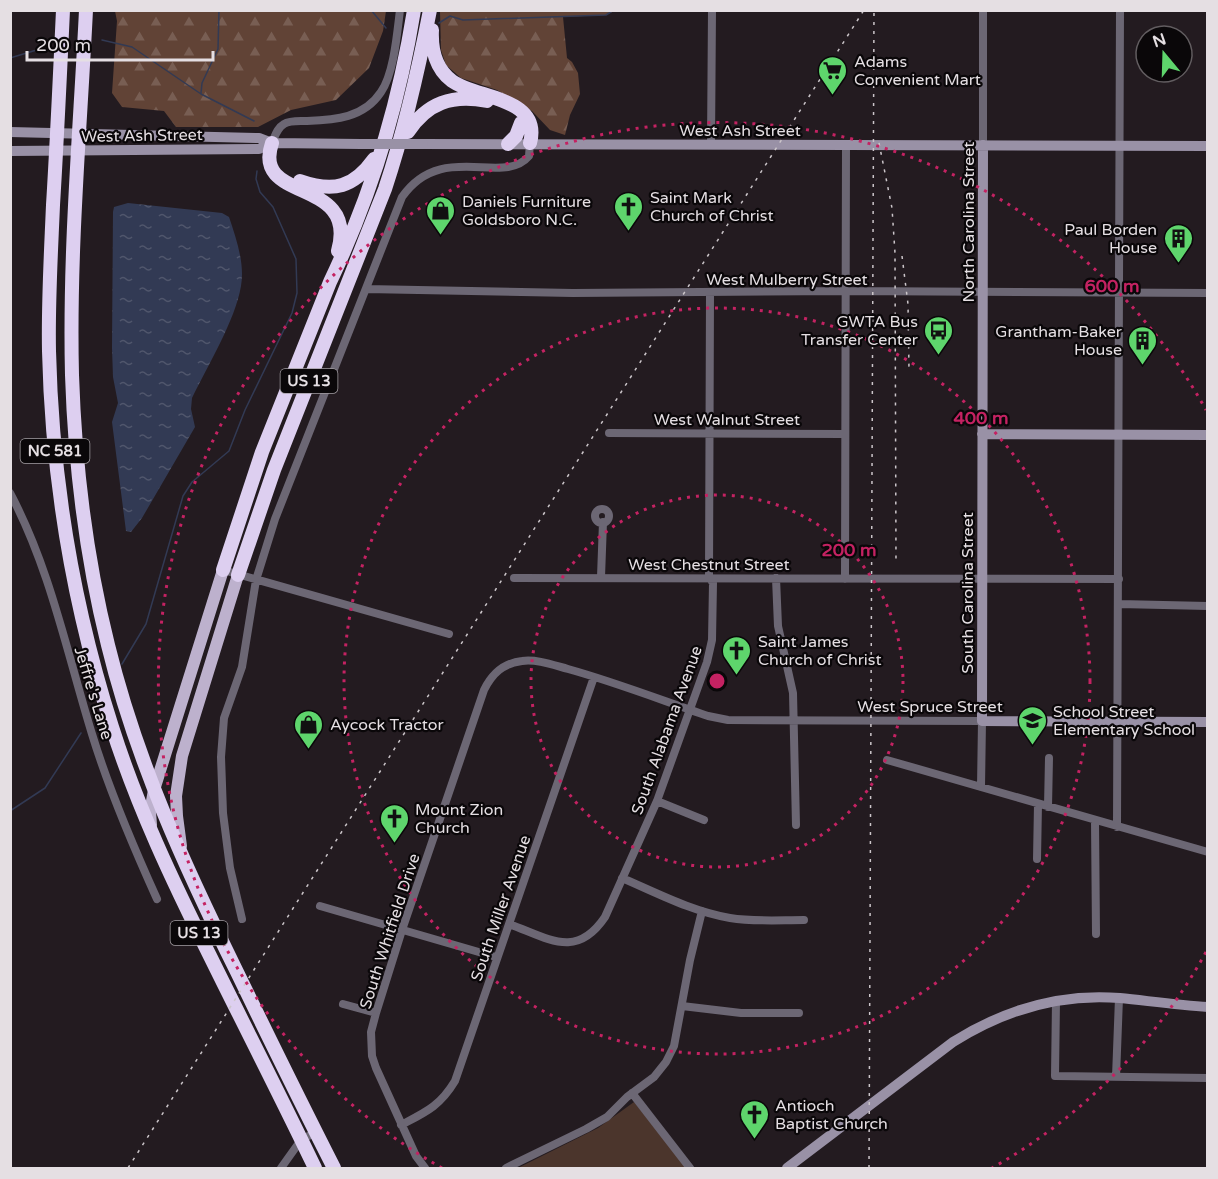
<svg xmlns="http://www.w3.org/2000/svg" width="1218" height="1179" font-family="'Varela Round',sans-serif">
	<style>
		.green { fill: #4b352c }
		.forest { fill: url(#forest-firs) }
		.water { fill: url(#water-ripples) }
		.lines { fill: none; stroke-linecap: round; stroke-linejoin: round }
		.stream { stroke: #323a54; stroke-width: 1.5 }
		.street { stroke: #6c6774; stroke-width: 8 }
		.secondary { stroke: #9991a6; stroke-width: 10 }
		.primary { stroke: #bdb1cd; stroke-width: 12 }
		.highway { stroke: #ddcff0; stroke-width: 14 }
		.rail { stroke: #ccc6ca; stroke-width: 1.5; stroke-dasharray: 3 6; stroke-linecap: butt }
		.secondary-bridge { stroke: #9991a6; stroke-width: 10 }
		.ring { fill: none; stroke: #c42262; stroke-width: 3; stroke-dasharray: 3 6 }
		.labels { text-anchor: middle; stroke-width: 4.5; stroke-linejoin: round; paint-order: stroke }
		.shield { fill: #0a0709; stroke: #a39ea2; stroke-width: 1.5 }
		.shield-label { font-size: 15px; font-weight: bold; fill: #e5dfe3 }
		.poi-label { font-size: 16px; fill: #e5dfe3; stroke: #0a0709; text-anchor: start }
		.street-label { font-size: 16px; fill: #e5dfe3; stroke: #0a0709 }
		.centre { fill: #c42262; stroke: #0a0709; stroke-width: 3 }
		.ring-label { font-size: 18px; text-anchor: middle; font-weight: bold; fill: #c42262; stroke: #0a0709; stroke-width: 4.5; stroke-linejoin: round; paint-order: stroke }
	</style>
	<defs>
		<pattern id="forest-firs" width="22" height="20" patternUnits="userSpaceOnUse" patternTransform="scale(1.5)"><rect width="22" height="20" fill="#614336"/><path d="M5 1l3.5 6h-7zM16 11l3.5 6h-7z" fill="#785e53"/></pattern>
		<pattern id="water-ripples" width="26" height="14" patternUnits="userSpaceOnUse" patternTransform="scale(1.5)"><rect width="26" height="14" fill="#323a54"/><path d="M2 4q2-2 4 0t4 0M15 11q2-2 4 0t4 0" fill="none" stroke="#50566c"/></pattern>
	</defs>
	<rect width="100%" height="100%" fill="#231b20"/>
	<!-- green -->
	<path class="green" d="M634,1102L687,1168H518L598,1128Z"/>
	<!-- forest -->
	<path class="forest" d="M453,10L614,11L606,15L563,17L567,58L572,62L578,73L580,94L570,115L565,135L550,130L532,111L497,90L461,78L446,65L441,50L440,11L453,12Z
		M115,11V10L386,11L383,31L369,68L336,100L291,110L258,127H176L164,111L122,107L112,93L117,21Z"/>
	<!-- water -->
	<path class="water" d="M128,203L222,213L229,217C236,238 245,263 241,286C235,321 208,365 192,398L191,409L195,427L142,518L131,532L126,531L112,422L118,403L113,377L112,348L113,212L114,207Z"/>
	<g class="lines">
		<!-- stream -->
		<path class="stream" d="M371,10L386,28
			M439,23L450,16L463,20L606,15L614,10
			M102,40L132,47L201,94L254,121
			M10,58L40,49
			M201,93L202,83L218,49L219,10
			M122,664L146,624L183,496L192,482L229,451L245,410L292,313L297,293L296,259L273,207L260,192L256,179L257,171
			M10,811L45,788L81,733"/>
		<!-- street -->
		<path class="street" d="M272,143C275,136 277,128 284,124C290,120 300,121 307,121C335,120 364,118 381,92C394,73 397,34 400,10
			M711,144L712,10
			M983,145V10
			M366,289L573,293L847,291L1208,293
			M609,433L845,434
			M10,493C50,568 67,653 92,734C109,790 133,846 157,899
			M595 516a7 7 0 1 1 14 0a7 7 0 1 1-14 0Z
			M223,570L449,634
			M601,577L603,522
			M514,578L1119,579
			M776,578L778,626L793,693L796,825
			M845,579L846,146
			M1119,604L1208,606
			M887,760L1208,852
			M657,801L704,820
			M1048,807L1049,758
			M1095,821L1096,934
			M1117,827L1120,10
			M1037,859L1038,804
			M622,878C657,893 693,912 730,918C755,922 780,920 804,920
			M320,906L496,957
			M242,919L230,868L223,813L221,757L224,718L242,667L256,580L275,519L402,197C442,140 503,187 529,156L530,143
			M509,924C548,938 576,960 605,917L657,801L707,662L712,640L713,583L709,577L710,293
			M1056,1001L1055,1076L1208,1078
			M343,1004L376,1013
			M682,1006L741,1013H799
			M1116,1077L1119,998
			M632,1093L690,1168
			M401,1125C426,1112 440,1106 455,1081L594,677
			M281,1168L301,1140L316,1132
			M425,1168L416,1156L376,1068L372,1056L371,1032L376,1013L402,930L484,690C492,674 503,663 522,661C537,659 553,665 568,669C615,682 661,700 708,716L728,720L982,721L981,787
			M506,1168L586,1129L607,1117L627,1097L654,1077L666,1062L674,1046L690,960L702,911"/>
		<!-- secondary -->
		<path class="secondary" d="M10,132L259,138L272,143L361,144
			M423,144L1208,146
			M983,145L982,721L1208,722
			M10,151L259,149L272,143
			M982,434L1208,435
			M787,1168L953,1042C1004,1010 1060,993 1120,998C1149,1001 1178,1005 1208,1007"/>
		<!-- primary -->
		<path class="primary" d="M151,825L150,812L154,790L223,570
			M181,846L177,816L176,796L182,756L238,575"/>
		<!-- highway -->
		<path class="highway" d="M63,10C60,75 57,140 53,205C51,253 48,302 49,351C52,478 73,605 112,727C137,806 173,882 210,956C245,1027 281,1097 315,1168
			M86,10C80,132 69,253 72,375C75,466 86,557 108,645C136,760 185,867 237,972C269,1038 301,1103 334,1168
			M432,30C431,49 436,69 452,81C477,99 542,97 530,143
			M408,132C427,103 452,94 487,101
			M272,143C251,204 359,176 338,251
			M508,144L516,136L521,123
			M300,181C334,193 354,187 374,159
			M223,570L262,452L330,282C371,196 399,104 414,10
			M238,575L274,470L385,189C405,129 418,72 430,10"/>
		<!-- rail -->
		<path class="rail" d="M879,143L892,208L895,253L896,562
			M902,256L908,304L909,369
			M128,1168L864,10
			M869,1168L874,10"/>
		<!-- secondary-bridge -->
		<path class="secondary-bridge" d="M361,144H423"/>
	</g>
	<!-- distance rings -->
	<g class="ring">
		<circle cx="717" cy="681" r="186"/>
		<circle cx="717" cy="681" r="373"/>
		<path d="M1206 952A559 559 0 0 1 992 1168M442 1168A559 559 0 1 1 1206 410"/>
	</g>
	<!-- icons -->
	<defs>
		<symbol id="supermarket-pin" viewBox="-11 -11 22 30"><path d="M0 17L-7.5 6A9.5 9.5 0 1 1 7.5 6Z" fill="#5ed56c" stroke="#0a0709"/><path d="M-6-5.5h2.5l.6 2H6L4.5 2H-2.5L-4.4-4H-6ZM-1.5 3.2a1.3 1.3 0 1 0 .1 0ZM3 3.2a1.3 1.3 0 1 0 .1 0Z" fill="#111"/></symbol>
		<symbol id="church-pin" viewBox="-11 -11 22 30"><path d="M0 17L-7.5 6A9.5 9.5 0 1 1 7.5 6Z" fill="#5ed56c" stroke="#0a0709"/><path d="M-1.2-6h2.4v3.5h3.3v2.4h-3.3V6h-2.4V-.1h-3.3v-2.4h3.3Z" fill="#111"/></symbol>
		<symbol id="shop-pin" viewBox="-11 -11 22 30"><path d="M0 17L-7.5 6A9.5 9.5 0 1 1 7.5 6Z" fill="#5ed56c" stroke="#0a0709"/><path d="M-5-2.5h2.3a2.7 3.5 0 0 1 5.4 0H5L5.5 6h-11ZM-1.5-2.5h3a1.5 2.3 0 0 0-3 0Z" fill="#111"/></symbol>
		<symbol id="building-pin" viewBox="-11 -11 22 30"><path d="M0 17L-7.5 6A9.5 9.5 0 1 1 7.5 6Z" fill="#5ed56c" stroke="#0a0709"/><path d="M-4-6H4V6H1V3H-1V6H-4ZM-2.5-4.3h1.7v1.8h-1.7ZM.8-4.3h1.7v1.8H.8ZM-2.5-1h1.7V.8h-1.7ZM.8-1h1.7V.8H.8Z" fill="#111"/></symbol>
		<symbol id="bus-pin" viewBox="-11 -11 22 30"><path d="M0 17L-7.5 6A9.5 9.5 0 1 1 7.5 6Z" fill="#5ed56c" stroke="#0a0709"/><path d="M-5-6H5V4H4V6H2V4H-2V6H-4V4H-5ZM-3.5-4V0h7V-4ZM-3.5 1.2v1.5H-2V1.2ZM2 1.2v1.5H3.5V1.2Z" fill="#111"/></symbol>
		<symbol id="school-pin" viewBox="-11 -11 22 30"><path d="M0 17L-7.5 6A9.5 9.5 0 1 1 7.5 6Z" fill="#5ed56c" stroke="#0a0709"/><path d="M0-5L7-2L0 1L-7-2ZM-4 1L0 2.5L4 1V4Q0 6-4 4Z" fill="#111"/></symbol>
	</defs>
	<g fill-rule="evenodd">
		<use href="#supermarket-pin" x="816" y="54" width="33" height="45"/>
		<use href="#church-pin" x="612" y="190" width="33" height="45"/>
		<use href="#shop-pin" x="424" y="194" width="33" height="45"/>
		<use href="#building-pin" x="1162" y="222" width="33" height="45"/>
		<use href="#bus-pin" x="922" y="314" width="33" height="45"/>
		<use href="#building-pin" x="1126" y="324" width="33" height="45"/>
		<use href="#church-pin" x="720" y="634" width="33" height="45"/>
		<use href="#school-pin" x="1016" y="704" width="33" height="45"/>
		<use href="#shop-pin" x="292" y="708" width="33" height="45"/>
		<use href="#church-pin" x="378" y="802" width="33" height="45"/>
		<use href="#church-pin" x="738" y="1098" width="33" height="45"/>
	</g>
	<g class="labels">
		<!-- shield labels -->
		<g class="shield">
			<rect x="280.5" y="369" width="57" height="24" rx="4.5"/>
			<rect x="20.5" y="439" width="69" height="24" rx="4.5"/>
			<rect x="170.5" y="921" width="57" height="24" rx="4.5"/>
		</g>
		<g class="shield-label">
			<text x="309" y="386">US 13</text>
			<text x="55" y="456">NC 581</text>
			<text x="199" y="938">US 13</text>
		</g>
		<!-- poi labels -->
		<g class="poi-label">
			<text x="854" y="67">Adams<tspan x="854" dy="18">Convenient Mart</tspan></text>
			<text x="650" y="203">Saint Mark<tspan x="650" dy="18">Church of Christ</tspan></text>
			<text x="462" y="207">Daniels Furniture<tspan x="462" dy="18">Goldsboro N.C.</tspan></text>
			<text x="1157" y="235" text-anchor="end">Paul Borden<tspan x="1157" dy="18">House</tspan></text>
			<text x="918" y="327" text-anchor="end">GWTA Bus<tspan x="918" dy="18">Transfer Center</tspan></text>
			<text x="1122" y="337" text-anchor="end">Grantham-Baker<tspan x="1122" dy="18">House</tspan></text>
			<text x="758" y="647">Saint James<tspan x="758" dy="18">Church of Christ</tspan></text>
			<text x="1053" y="717">School Street<tspan x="1053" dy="18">Elementary School</tspan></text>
			<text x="330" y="730">Aycock Tractor</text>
			<text x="415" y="815">Mount Zion<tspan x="415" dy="18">Church</tspan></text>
			<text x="775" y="1111">Antioch<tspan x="775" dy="18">Baptist Church</tspan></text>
		</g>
		<!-- street labels -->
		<g class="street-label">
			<text x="740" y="136">West Ash Street</text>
			<text transform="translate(142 135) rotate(-1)" y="6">West Ash Street</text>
			<text transform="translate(968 222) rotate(-90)" y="6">North Carolina Street</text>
			<text x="787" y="285">West Mulberry Street</text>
			<text x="727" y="425">West Walnut Street</text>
			<text x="709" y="570">West Chestnut Street</text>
			<text transform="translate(967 593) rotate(-90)" y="6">South Carolina Street</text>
			<text transform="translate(94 693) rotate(73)" y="6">Jeffre's Lane</text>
			<text x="930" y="712">West Spruce Street</text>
			<text transform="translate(666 730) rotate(-70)" y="6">South Alabama Avenue</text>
			<text transform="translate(500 908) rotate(-71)" y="6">South Miller Avenue</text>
			<text transform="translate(389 931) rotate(-72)" y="6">South Whitfield Drive</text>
		</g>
	</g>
	<circle cx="717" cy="681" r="9" class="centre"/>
	<g class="ring-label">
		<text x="1112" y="292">600 m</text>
		<text x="981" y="424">400 m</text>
		<text x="849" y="556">200 m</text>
	</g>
	<!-- border -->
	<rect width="1218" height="1179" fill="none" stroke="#e5dfe3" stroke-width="24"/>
	<!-- north arrow -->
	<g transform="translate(1164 54) rotate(341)"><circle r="28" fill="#0a0709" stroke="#625d60" stroke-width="1.5"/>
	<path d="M0-4.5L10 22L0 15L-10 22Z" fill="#5ed56c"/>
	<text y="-9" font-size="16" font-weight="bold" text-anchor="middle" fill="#e5dfe3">N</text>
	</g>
	<!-- scale -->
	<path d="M27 51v9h186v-9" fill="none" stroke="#e5dfe3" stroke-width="3"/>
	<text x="36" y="51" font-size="18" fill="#e5dfe3" stroke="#0a0709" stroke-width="4.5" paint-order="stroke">200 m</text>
</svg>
